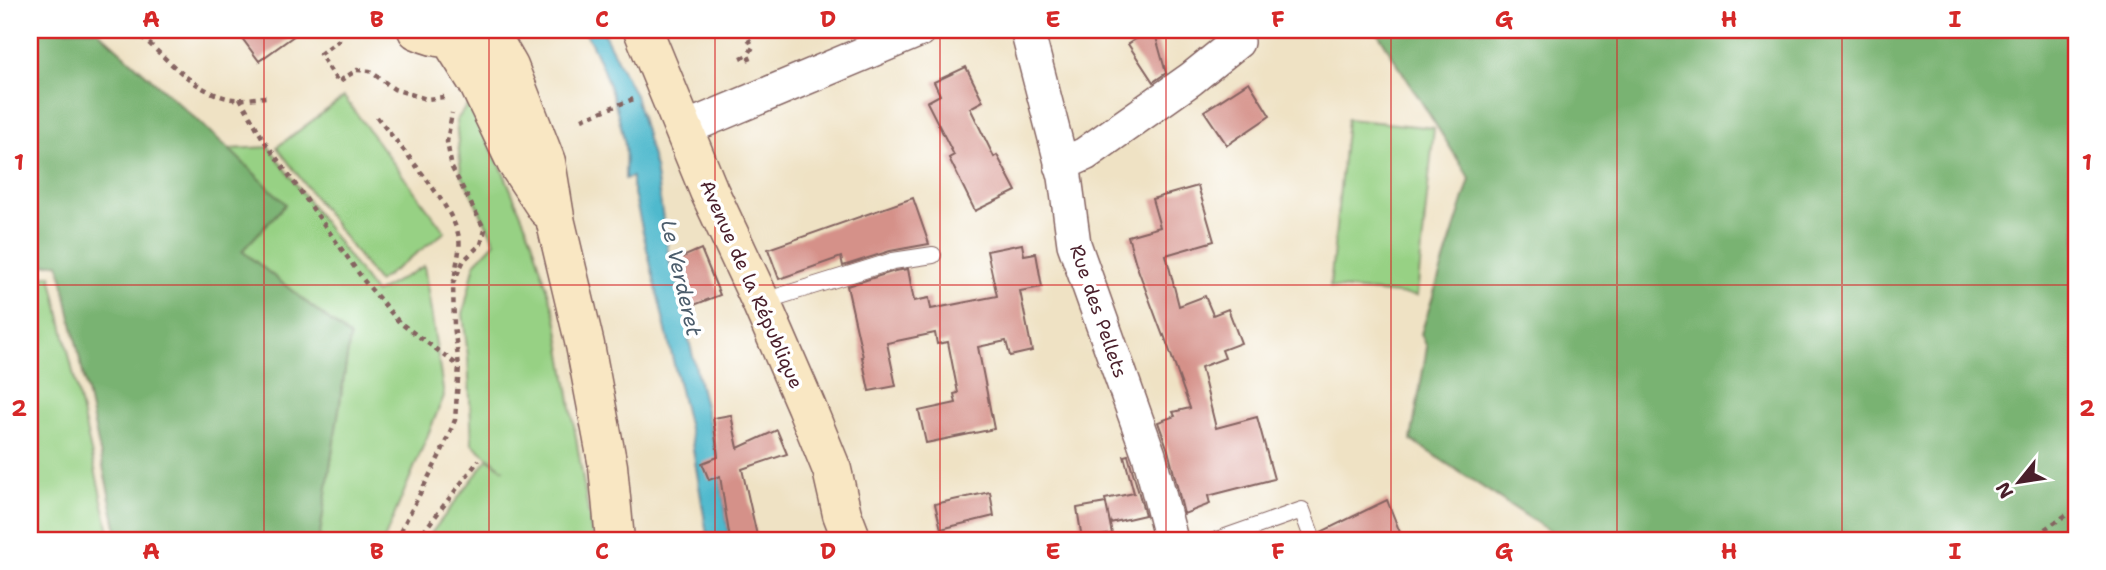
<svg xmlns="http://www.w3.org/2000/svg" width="2106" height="570" font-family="'Shantell Sans',sans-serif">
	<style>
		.green { fill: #97d184; stroke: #707858; stroke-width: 2 }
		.forest { fill: #79b372; stroke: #62694e; stroke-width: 2 }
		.water { fill: #50b9cd; stroke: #4d6c7c; stroke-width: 2 }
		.building { fill: #d59189 }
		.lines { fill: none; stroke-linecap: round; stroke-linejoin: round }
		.lane-casing { stroke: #846361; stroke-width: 18 }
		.street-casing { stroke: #846361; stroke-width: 36 }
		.secondary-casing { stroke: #846361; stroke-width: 41 }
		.path { stroke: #846361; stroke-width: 4.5; stroke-dasharray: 5 5; stroke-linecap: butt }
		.lane { stroke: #fff; stroke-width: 16 }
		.street { stroke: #fff; stroke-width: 33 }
		.secondary { stroke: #f9e7c3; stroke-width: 38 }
		.grid { fill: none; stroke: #d62828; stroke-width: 2; stroke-opacity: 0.55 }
		.labels { text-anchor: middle; stroke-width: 7; stroke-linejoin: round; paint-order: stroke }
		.street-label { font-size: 19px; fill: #4a1f2b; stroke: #fff }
		.water-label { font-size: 21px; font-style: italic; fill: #4c5d6c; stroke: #fff }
		.neatline { fill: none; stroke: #d62828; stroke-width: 2.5 }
		.grid-label { font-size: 23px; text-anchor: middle; font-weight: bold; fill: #d62828 }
	</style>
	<rect width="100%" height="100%" fill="#fff"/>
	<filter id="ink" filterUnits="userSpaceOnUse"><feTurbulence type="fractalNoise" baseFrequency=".0143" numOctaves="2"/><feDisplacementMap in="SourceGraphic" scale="14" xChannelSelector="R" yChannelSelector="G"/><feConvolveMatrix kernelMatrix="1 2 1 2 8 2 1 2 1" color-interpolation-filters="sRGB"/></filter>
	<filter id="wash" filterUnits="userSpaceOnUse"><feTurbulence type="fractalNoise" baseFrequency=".00686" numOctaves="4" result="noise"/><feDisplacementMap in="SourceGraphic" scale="28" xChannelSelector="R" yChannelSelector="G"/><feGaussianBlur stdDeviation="1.57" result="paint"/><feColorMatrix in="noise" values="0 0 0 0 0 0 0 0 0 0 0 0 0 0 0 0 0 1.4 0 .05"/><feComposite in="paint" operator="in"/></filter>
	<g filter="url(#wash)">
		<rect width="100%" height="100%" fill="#efe2c4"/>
		<!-- green -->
		<path class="green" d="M344,97L445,232L378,282L277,147Z
			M468,104L502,169L532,240L556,317L593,540H426L488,459L504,470L472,444L468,357L463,314L475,263L495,242L461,173L456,121Z
			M1347,119L1434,128L1417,296L1330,287Z
			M269,147L375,293L424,266L444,396L384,540H319L350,337L242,251L229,149Z
			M51,275L111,540H30V280Z"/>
		<!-- forest -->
		<path class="forest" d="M30,30H97L229,149L286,204L242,251L350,337L319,540H119L59,263L30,266Z
			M1376,30H2076V540H1563L1411,440L1427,347L1421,334L1470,179Z"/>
		<!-- water -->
		<path class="water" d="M584,30H602L635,95L655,168L670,263L688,306L683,308L692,332L688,336L717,456L730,540H708L691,437L632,185V177L625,179C625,166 627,152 624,140C617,104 602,61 584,30Z"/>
		<g id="blocks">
			<!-- building -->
			<path class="building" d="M236,30H302L259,61Z
				M1150,30H1154L1166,73L1153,82L1128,44Z
				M966,67L983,101L970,108L994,157L997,155L1016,191L975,211L949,158L954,155L927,102L940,95L934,82Z
				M1249,82L1270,116L1227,145L1204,111Z
				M1198,186L1214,241L1166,255L1179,306L1205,296L1213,315L1228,309L1241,343L1222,350L1225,358L1201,367L1216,428L1257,417L1274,479L1208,496L1210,504L1184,514L1168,450L1158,422L1175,416L1173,412L1190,408L1164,335L1163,336L1136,264L1128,236L1160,227L1152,199Z
				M913,198L929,244L890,251L843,266L841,257L779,279L768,249Z
				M1022,244L1024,255L1036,253L1042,287L1020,291L1032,351L1010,356L1006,341L978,347L994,429L926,443L919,411L956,403L954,394L958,393L948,342L937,344L935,333L887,343L896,386L869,391L862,357H863L847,286L895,271L908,269L914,301L929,298L931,309L997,296L987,251Z
				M701,249L720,295L689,307L671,262Z
				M731,415L738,448L777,430L787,454L742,469L758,540H730L720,476L709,480L702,463L718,457L713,418Z
				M1128,455L1145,515L1110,523L1105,499L1134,493L1124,456Z
				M990,492L994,516L941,529L935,504Z
				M1387,500L1403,540H1323L1321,532Z
				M1106,503L1112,534L1082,539L1077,508Z"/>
		</g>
	</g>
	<g filter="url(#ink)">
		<use href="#blocks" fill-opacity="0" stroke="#846361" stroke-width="2"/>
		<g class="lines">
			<defs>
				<path id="lane" d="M761,302L893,261L933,255
					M1217,540L1302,510L1313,540"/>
				<path id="street" d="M1027,30L1065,177L1074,244L1149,455L1171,540
					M684,129L920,30
					M1061,165L1085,154L1191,79L1237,42"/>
				<path id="secondary" d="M417,30C437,39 454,42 475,32
					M492,30L494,41L509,67L546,162L556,223L585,345L608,466L615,540
					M643,30L709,191L761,302L806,406L832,470L842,514L852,540
					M451,40L478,83L516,162L547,209"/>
			</defs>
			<!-- lane casing -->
			<use href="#lane" class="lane-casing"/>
			<!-- street casing -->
			<use href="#street" class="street-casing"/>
			<!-- secondary casing -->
			<use href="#secondary" class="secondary-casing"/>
			<!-- path -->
			<path class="path" d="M134,30C162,53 190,89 227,98C239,101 254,98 266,97
				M335,30L339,40L320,54L338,82L357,70L370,71L394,89L426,99L445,97
				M744,30L753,47L748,55L752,65
				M741,58L748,55
				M240,98L263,139L365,282L399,322L459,366
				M377,117C398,145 454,206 459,238C461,249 456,264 455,275
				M582,119L636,98
				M396,540L441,453L455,420L459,366L454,325L453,283L464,260L481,244L485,230L452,168L447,142L452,113
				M417,540L479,460
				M2028,540L2066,515L2076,512"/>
			<!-- lane -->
			<use href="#lane" class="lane"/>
			<!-- street -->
			<use href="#street" class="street"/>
			<!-- secondary -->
			<use href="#secondary" class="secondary"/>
		</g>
	</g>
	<!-- grid -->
	<path class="grid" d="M264,30V540M489,30V540M715,30V540M940,30V540M1166,30V540M1391,30V540M1617,30V540M1842,30V540M30,285H2076"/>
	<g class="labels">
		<!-- street labels -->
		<g class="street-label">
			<text transform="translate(752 284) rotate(66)" y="7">Avenue de la République</text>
			<text transform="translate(1099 311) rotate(71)" y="7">Rue des Pellets</text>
		</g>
		<!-- water labels -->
		<g class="water-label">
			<text transform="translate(681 278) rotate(77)" y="7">Le Verderet</text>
		</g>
	</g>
	<!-- margin -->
	<rect width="2106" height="570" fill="none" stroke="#fff" stroke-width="77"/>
	<!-- north arrow -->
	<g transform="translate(2019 482) rotate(240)" stroke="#ffffff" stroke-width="5" paint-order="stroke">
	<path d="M0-5L12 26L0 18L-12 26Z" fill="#4a1f2b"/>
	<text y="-10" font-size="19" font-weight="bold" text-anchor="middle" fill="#4a1f2b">N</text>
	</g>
	<rect x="38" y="38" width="2030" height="494" class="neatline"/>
	<g class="grid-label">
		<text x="151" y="27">A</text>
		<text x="377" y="27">B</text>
		<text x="602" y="27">C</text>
		<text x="828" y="27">D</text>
		<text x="1053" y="27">E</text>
		<text x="1278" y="27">F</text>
		<text x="1504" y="27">G</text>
		<text x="1729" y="27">H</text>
		<text x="1955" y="27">I</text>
		<text x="19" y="170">1</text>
		<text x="2087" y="170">1</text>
		<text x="19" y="416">2</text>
		<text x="2087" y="416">2</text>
		<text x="151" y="559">A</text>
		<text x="377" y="559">B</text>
		<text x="602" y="559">C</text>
		<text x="828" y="559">D</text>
		<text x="1053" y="559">E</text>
		<text x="1278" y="559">F</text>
		<text x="1504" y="559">G</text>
		<text x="1729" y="559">H</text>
		<text x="1955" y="559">I</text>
	</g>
</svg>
